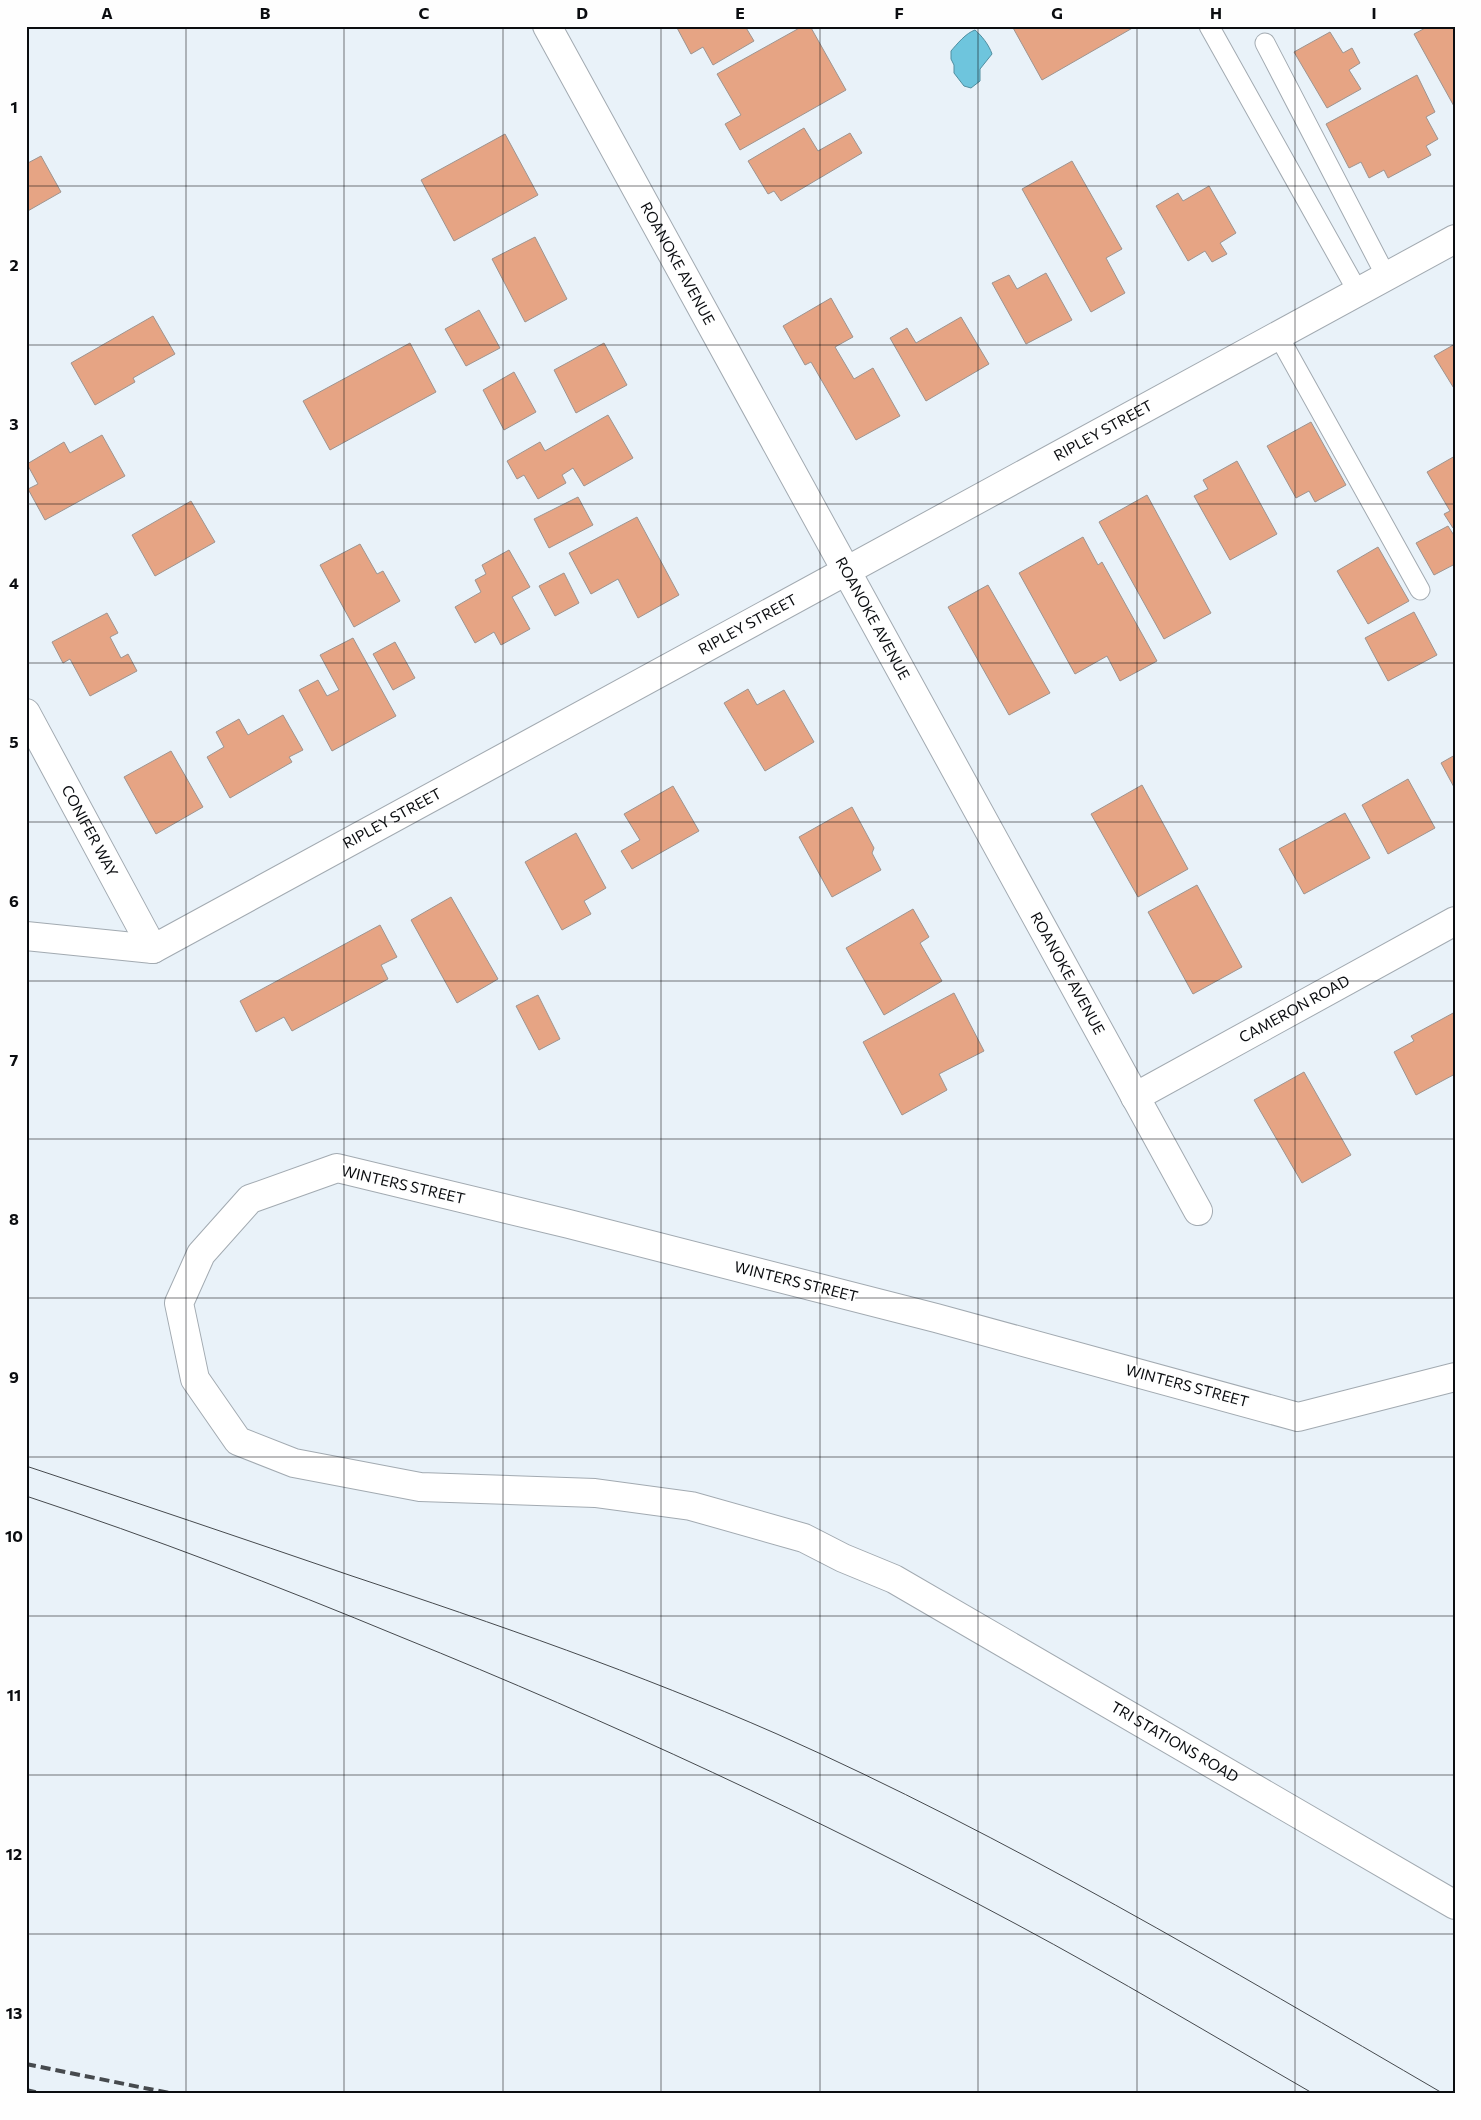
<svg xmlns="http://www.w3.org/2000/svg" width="1481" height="2120" font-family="Commissioner,sans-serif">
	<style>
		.water { fill: #6ec5dd; stroke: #508ea0 }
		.building { fill: #e6a484; stroke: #9e948f }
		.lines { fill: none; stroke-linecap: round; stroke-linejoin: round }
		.service-casing { stroke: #a2aab1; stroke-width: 21 }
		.minor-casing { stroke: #a2aab1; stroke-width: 30 }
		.service { stroke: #fff; stroke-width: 19 }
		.minor { stroke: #fff; stroke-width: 28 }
		.tram { stroke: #464a4e; stroke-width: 1 }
		.rail { stroke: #464a4e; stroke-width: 4; stroke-dasharray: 10 5; stroke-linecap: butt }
		.grid { fill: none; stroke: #0b0d10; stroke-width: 1; stroke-opacity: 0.55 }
		.labels { text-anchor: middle; stroke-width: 4; stroke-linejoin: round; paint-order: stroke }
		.street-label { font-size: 15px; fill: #0b0d10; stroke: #fefefe }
		.neatline { fill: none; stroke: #0b0d10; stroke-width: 2 }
		.grid-label { font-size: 16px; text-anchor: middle; font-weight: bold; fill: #0b0d10 }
	</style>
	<rect width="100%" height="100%" fill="#e9f2f9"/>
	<!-- water -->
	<path class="water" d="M975,30C982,36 989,45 992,54L980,69V81L971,88L964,86L954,73V65L951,59V51C957,44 966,33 975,30Z"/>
	<!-- building -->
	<path class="building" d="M676,26H735L736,28L745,26L754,41L713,65L703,47L691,54Z
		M803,26H810L846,90L740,150L725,124L741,115L717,74Z
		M1012,26H1136L1042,80Z
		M1429,26H1455V108L1414,34Z
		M1330,32L1343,53L1352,48L1360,63L1349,70L1361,89L1327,108L1294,52Z
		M1417,75L1435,112L1426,117L1438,139L1426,146L1431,155L1388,178L1384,170L1369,178L1361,162L1349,168L1326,124Z
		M804,128L818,151L850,133L862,153L781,201L774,191L768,194L748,161Z
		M505,134L538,195L454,241L421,180Z
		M41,156L61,192L26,212V164Z
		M1072,161L1122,249L1106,258L1125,293L1091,312L1022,189Z
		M1209,186L1236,233L1220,243L1227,254L1212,262L1205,251L1188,261L1156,206L1178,193L1183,201Z
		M535,237L567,299L525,322L492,259Z
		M1046,273L1072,320L1026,344L992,283L1009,275L1017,289Z
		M831,298L853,337L835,347L854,379L873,368L900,416L856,440L811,362L805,365L783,326Z
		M479,310L500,348L466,366L445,329Z
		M153,316L175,354L133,378L135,382L95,405L71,363Z
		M961,317L989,364L926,401L890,338L907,328L916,343Z
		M410,343L436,392L330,450L303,401Z
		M604,343L627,385L576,413L554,370Z
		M1455,344V390L1434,356Z
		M514,372L536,412L504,430L483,390Z
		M608,415L633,458L584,486L573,468L562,475L566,483L538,499L524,475L517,479L507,461L540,442L545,451Z
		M1311,422L1346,485L1315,502L1309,491L1296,498L1267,446Z
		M102,435L125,476L45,520L28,489L38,484L27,464L64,442L70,453Z
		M1455,456V527L1453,528L1444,514L1450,511L1427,472Z
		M1237,461L1277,534L1230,560L1194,496L1208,489L1203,480Z
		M1147,495L1211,613L1164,639L1099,522Z
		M578,497L593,525L549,548L534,519Z
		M191,501L215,542L155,576L132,535Z
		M637,517L679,595L638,618L618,579L591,594L569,553Z
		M1448,526L1455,537V564L1434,575L1416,543Z
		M1083,537L1098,565L1102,562L1157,661L1120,681L1107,656L1075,674L1019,573Z
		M360,544L377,574L383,571L400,601L354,627L320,565Z
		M1378,547L1409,601L1368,624L1337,571Z
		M509,550L530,587L512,597L530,629L501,645L494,632L475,643L455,607L481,592L475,580L486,574L482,565Z
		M564,573L579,603L555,616L539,586Z
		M988,585L1050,693L1009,715L948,607Z
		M1414,612L1437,655L1388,681L1365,638Z
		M107,613L118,633L110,637L121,658L128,654L137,671L90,696L70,659L63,663L52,642Z
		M353,638L396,716L332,751L299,690L318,680L327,696L339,690L320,655Z
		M395,642L415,678L393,690L373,654Z
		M748,689L757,705L784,690L814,742L765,771L724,703Z
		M283,715L303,750L289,757L292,762L230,798L207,757L224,747L216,732L239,719L248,735Z
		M171,751L203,807L156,834L124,777Z
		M1455,755V789L1441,763Z
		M1408,779L1435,828L1388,854L1362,805Z
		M1142,785L1188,869L1138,897L1091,814Z
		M673,786L699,831L632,869L621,851L640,840L624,814Z
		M852,807L874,848L872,853L881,870L832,897L799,837Z
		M1345,813L1370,858L1304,894L1279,849Z
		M576,833L606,888L584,901L591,914L562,930L525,862Z
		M1197,885L1242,967L1193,994L1148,912Z
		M451,897L498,979L457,1003L411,920Z
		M913,909L929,937L920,943L942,981L884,1015L846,948Z
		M380,925L397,957L381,965L388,979L292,1031L284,1017L256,1032L240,1001Z
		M954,993L984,1051L939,1074L947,1090L902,1115L863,1042Z
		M538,995L560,1039L539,1050L516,1006Z
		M1455,1012V1074L1416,1095L1394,1052L1414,1041L1411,1036Z
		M1304,1072L1351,1155L1302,1183L1254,1100Z"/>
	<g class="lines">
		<defs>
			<path id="service" d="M1209,26L1358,292
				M1265,43L1386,276
				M1278,335L1420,590"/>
			<g id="minor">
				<path id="s1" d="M547,26L1198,1211"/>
				<path id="s2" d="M26,713L153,949"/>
				<path id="s3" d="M26,936L153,949L1455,239"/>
				<path id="s4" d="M1135,1097L1455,921"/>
				<path id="s5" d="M1455,1377L1298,1417L936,1318L569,1224L337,1168L250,1199L201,1254L179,1303L195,1379L238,1441L294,1463L420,1487L595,1493L691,1506L804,1538L843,1558L894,1579L1455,1905"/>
			</g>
		</defs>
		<!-- service casing -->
		<use href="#service" class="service-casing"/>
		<!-- minor casing -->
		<use href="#minor" class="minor-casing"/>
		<!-- service -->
		<use href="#service" class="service"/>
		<!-- minor -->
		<use href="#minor" class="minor"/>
		<!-- tram -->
		<path class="tram" d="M26,1466C135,1502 244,1539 352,1576C496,1624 638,1673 777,1734C1008,1837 1226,1967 1444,2094
			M26,1496C153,1538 278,1586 401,1637C611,1722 816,1817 1016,1924C1117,1978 1215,2037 1314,2094"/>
		<!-- rail -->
		<path class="rail" d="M26,2064L174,2094
			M26,2090L44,2094"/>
	</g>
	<!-- grid -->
	<path class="grid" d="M186,26V2094M344,26V2094M503,26V2094M661,26V2094M820,26V2094M978,26V2094M1137,26V2094M1295,26V2094M26,186H1455M26,345H1455M26,504H1455M26,663H1455M26,822H1455M26,981H1455M26,1139H1455M26,1298H1455M26,1457H1455M26,1616H1455M26,1775H1455M26,1934H1455"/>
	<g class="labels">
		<!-- street labels -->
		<g class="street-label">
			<text dy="5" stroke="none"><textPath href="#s1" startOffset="271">ROANOKE AVENUE</textPath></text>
			<text dy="5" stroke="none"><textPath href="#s3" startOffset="1210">RIPLEY STREET</textPath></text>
			<text dy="5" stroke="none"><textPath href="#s1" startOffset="676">ROANOKE AVENUE</textPath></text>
			<text dy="5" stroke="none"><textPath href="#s3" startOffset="805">RIPLEY STREET</textPath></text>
			<text dy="5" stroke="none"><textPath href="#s3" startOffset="400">RIPLEY STREET</textPath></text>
			<text dy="5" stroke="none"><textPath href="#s2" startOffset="134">CONIFER WAY</textPath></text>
			<text dy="5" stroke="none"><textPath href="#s1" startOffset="1081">ROANOKE AVENUE</textPath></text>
			<text dy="5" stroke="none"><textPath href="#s4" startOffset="182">CAMERON ROAD</textPath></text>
			<text transform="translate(403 1185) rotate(13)" y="5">WINTERS STREET</text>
			<text transform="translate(796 1282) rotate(14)" y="5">WINTERS STREET</text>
			<text transform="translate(1187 1386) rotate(15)" y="5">WINTERS STREET</text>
			<text dy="5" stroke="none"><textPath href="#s5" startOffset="2529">TRI STATIONS ROAD</textPath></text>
		</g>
	</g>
	<!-- border -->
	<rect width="1481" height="2120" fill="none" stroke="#fefefe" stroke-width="55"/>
	<rect x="28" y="28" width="1426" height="2064" class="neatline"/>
	<g class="grid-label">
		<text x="107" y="19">A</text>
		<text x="265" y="19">B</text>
		<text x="424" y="19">C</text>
		<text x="582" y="19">D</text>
		<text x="740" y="19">E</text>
		<text x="899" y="19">F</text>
		<text x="1057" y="19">G</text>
		<text x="1216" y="19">H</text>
		<text x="1374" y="19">I</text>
		<text x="14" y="113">1</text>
		<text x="14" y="271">2</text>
		<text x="14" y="430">3</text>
		<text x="14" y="589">4</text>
		<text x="14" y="748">5</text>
		<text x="14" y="907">6</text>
		<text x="14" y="1066">7</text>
		<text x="14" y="1225">8</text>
		<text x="14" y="1383">9</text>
		<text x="14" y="1542">10</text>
		<text x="14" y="1701">11</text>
		<text x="14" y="1860">12</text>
		<text x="14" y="2019">13</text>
	</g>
</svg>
